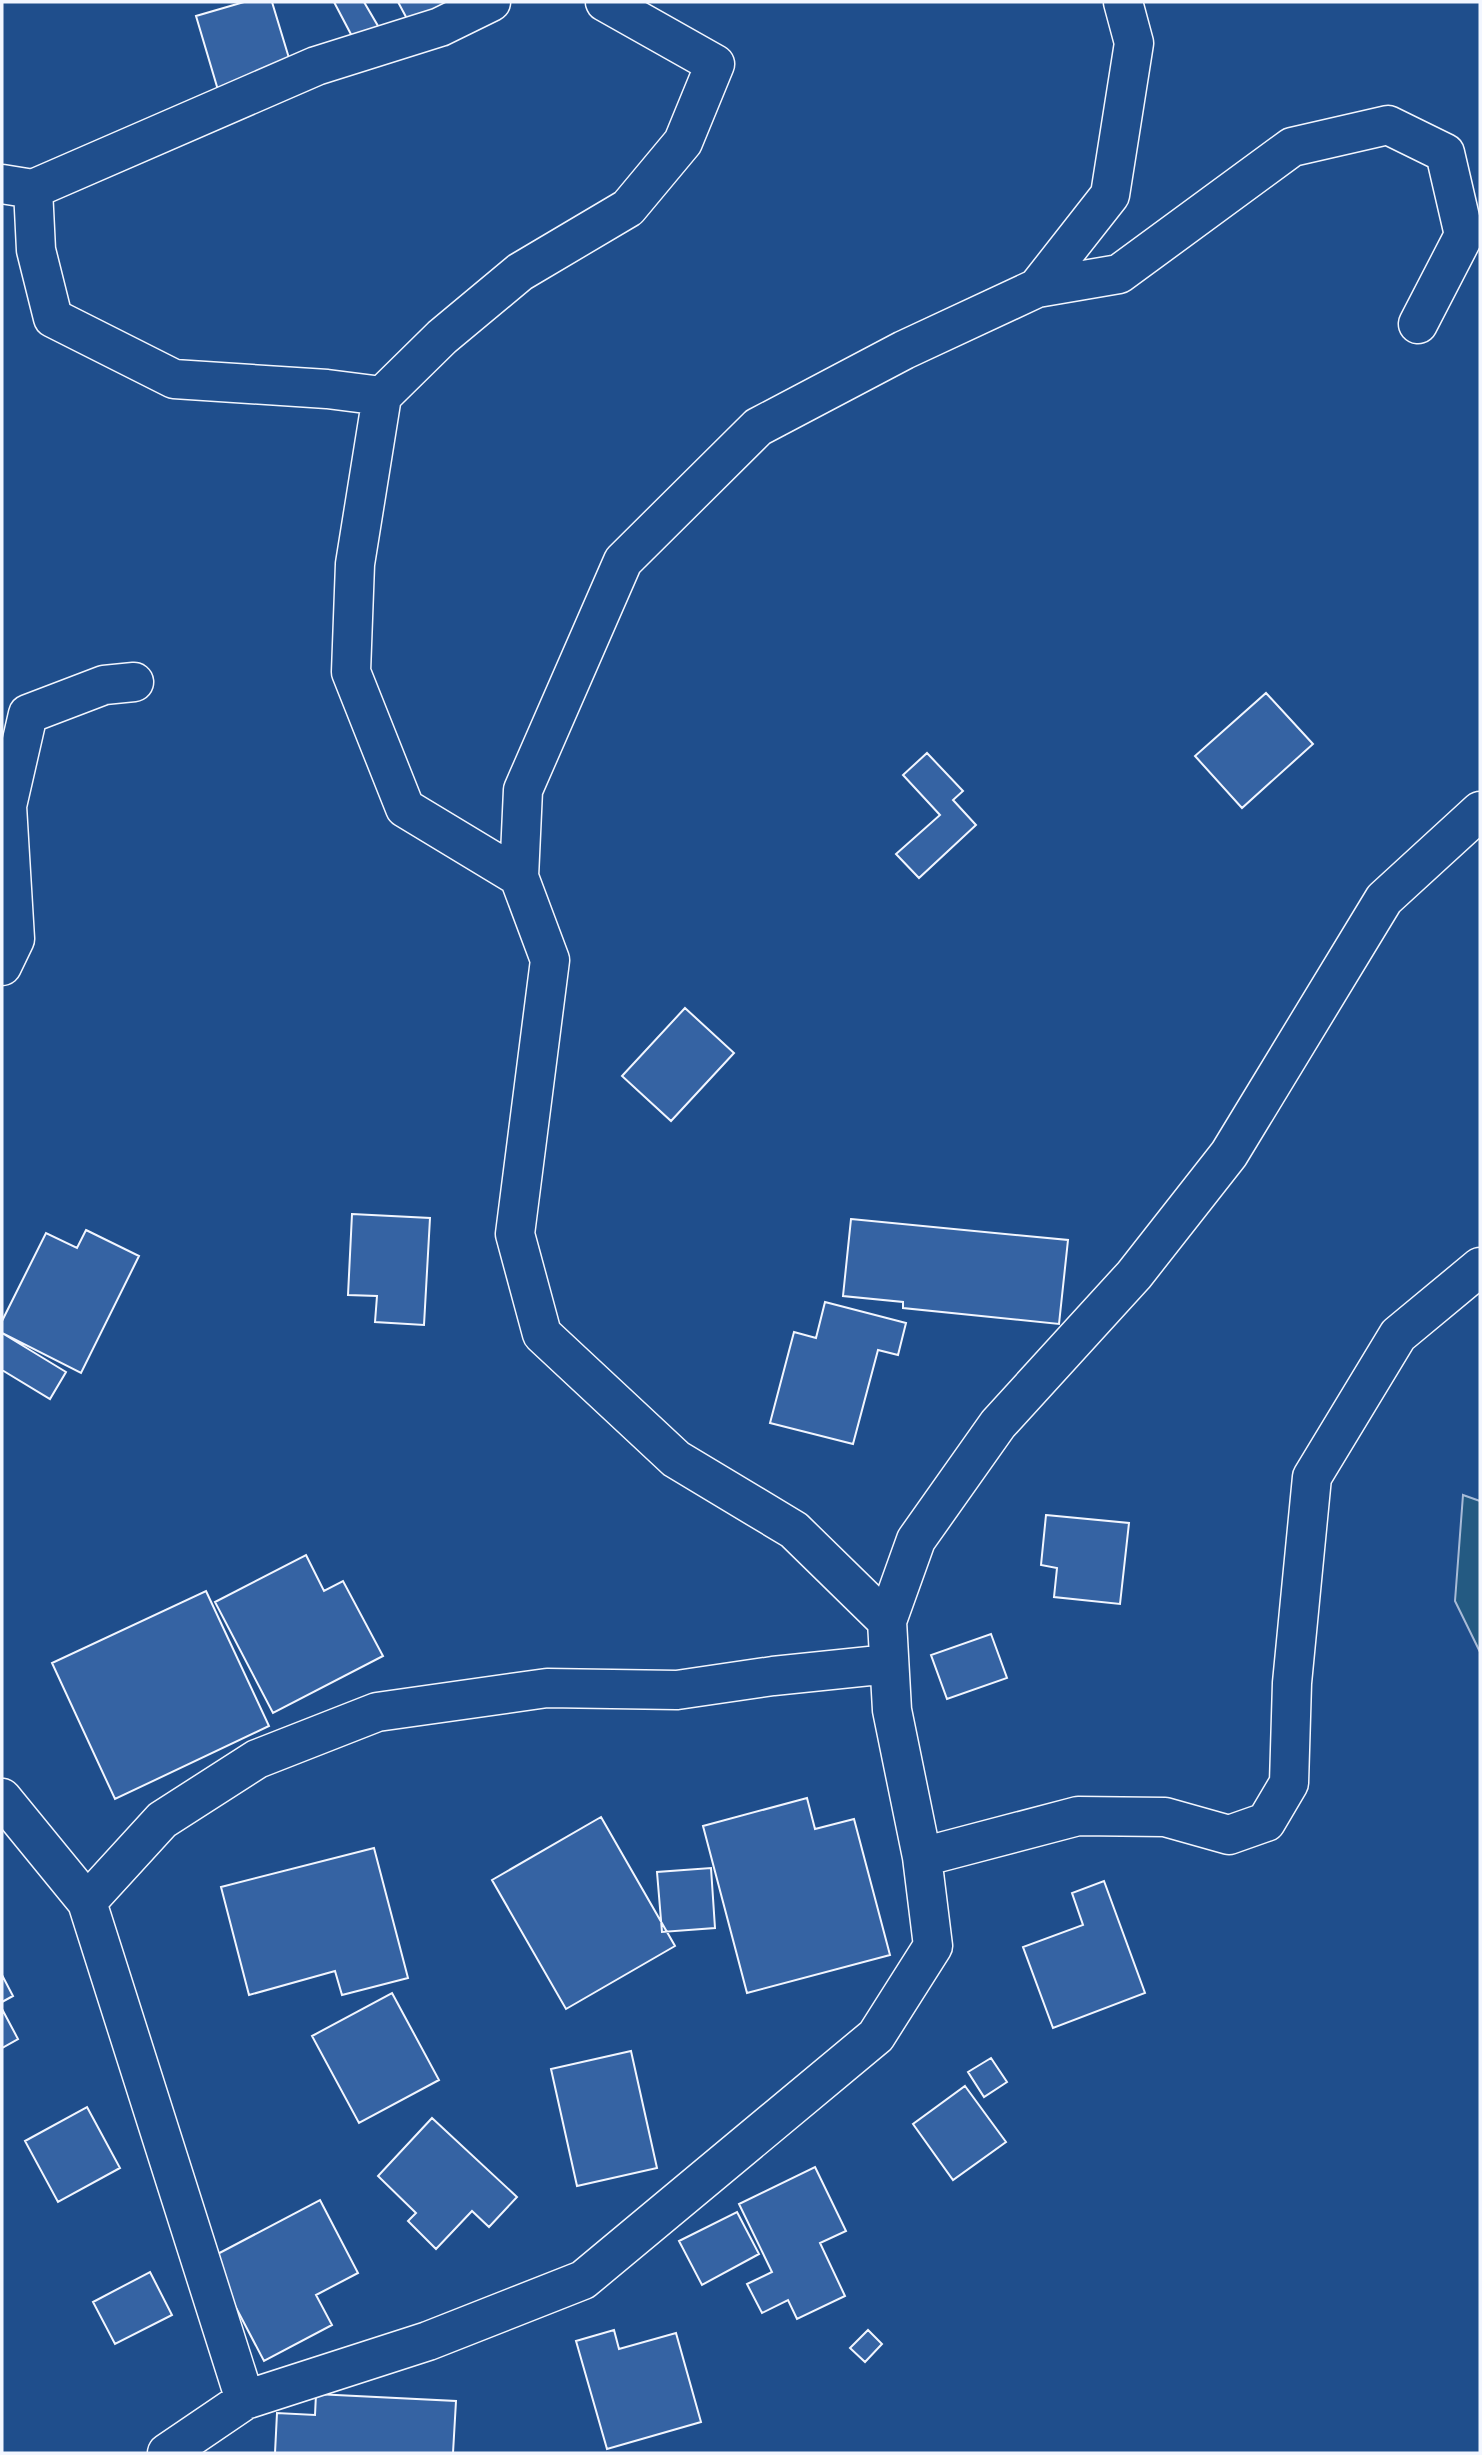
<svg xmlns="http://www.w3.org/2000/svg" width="1482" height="2455" font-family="Literata,serif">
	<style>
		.green { fill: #245a82; stroke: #a8bbd7; stroke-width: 2 }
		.building { fill: #3563a3; stroke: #f2f6ff; stroke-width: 2 }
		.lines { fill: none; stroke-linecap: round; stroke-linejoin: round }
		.street-casing { stroke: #f2f6ff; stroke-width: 41 }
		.street { stroke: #1f4e8c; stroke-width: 38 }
	</style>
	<rect width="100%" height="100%" fill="#1f4e8c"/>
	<!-- green -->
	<path class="green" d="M1463,1495L1480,1501V1652L1455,1601Z"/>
	<!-- building -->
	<path class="building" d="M244,2H272L292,68L218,90L196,16Z
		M334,2H364L378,26L354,40Z
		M398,2H465L413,30Z
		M1266,693L1313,744L1242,808L1195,756Z
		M927,753L963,791L953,800L976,825L919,878L896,854L940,815L903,775Z
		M685,1008L734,1053L671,1121L622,1076Z
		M352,1214L430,1218L424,1325L375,1322L377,1296L348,1295Z
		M851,1219L1068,1240L1059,1324L903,1308V1302L843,1296Z
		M86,1230L139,1256L81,1373L2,1333V1321L46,1233L77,1248Z
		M825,1302L906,1323L898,1355L878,1350L853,1444L770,1423L794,1332L816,1338Z
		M2,1333L66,1372L50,1399L2,1370Z
		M1046,1515L1129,1523L1120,1604L1054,1597L1057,1568L1041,1565Z
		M306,1555L324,1591L343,1581L383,1656L273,1713L215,1602Z
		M206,1591L269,1726L115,1799L52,1663Z
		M991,1634L1007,1678L947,1699L931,1655Z
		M807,1798L815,1829L854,1819L890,1955L747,1993L703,1826Z
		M601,1817L675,1946L566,2009L492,1880Z
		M374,1848L408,1978L342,1995L335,1971L249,1995L221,1887Z
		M711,1868L715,1928L662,1932L657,1872Z
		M1104,1881L1145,1993L1053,2028L1023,1947L1083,1925L1072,1893Z
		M2,1975L13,1996L2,2002Z
		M392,1993L439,2080L359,2123L312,2036Z
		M2,2009L18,2039L2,2048Z
		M631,2051L657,2168L577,2186L551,2069Z
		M991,2058L1007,2082L984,2097L968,2072Z
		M965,2086L1006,2142L953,2180L913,2124Z
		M87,2107L120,2168L58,2202L25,2141Z
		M432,2118L517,2197L489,2227L472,2211L436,2249L408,2221L416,2213L378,2176Z
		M815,2167L846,2231L820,2243L845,2296L797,2319L788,2300L762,2313L747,2284L772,2272L739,2204Z
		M320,2200L358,2273L316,2295L332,2325L264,2361L210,2258Z
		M737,2212L759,2254L702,2285L679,2241Z
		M150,2272L172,2315L115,2344L93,2302Z
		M614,2330L619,2349L676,2333L701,2422L607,2449L576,2341Z
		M868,2330L882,2344L865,2362L850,2348Z
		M316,2394L456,2401L453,2453H275L277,2413L315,2415Z"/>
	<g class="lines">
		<defs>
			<path id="street" d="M2,184L33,189L316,66L440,27L491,2
				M33,189L36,250L53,318L174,379L327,389L382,396L355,564L351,672L405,808L519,877
				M1037,288L1119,274L1292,147L1388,125L1445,153L1464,235L1418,324
				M382,396L442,337L520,272L628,208L683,142L715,64L605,2
				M2,966L15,939L7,806L28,714L104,685L134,682
				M887,1621L794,1530L676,1459L542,1334L515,1234L550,960L519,877L523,790L623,561L758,427L904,350L1037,288L1110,195L1134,43L1123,2
				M2,1798L87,1902L245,2400
				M922,1857L1078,1816L1165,1817L1229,1835L1266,1822L1289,1783L1292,1683L1312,1477L1398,1335L1480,1267
				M87,1902L162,1820L257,1759L377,1712L547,1688L677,1690L773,1676L889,1664
				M167,2453L245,2400L428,2341L583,2280L876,2036L933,1946L922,1857L892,1710L887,1621L916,1540L998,1424L1134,1275L1229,1154L1384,899L1480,811"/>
		</defs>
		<!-- street casing -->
		<use href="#street" class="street-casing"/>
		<!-- street -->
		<use href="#street" class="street"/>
	</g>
	<!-- border -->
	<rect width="1482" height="2455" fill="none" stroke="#f2f6ff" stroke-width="7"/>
</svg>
